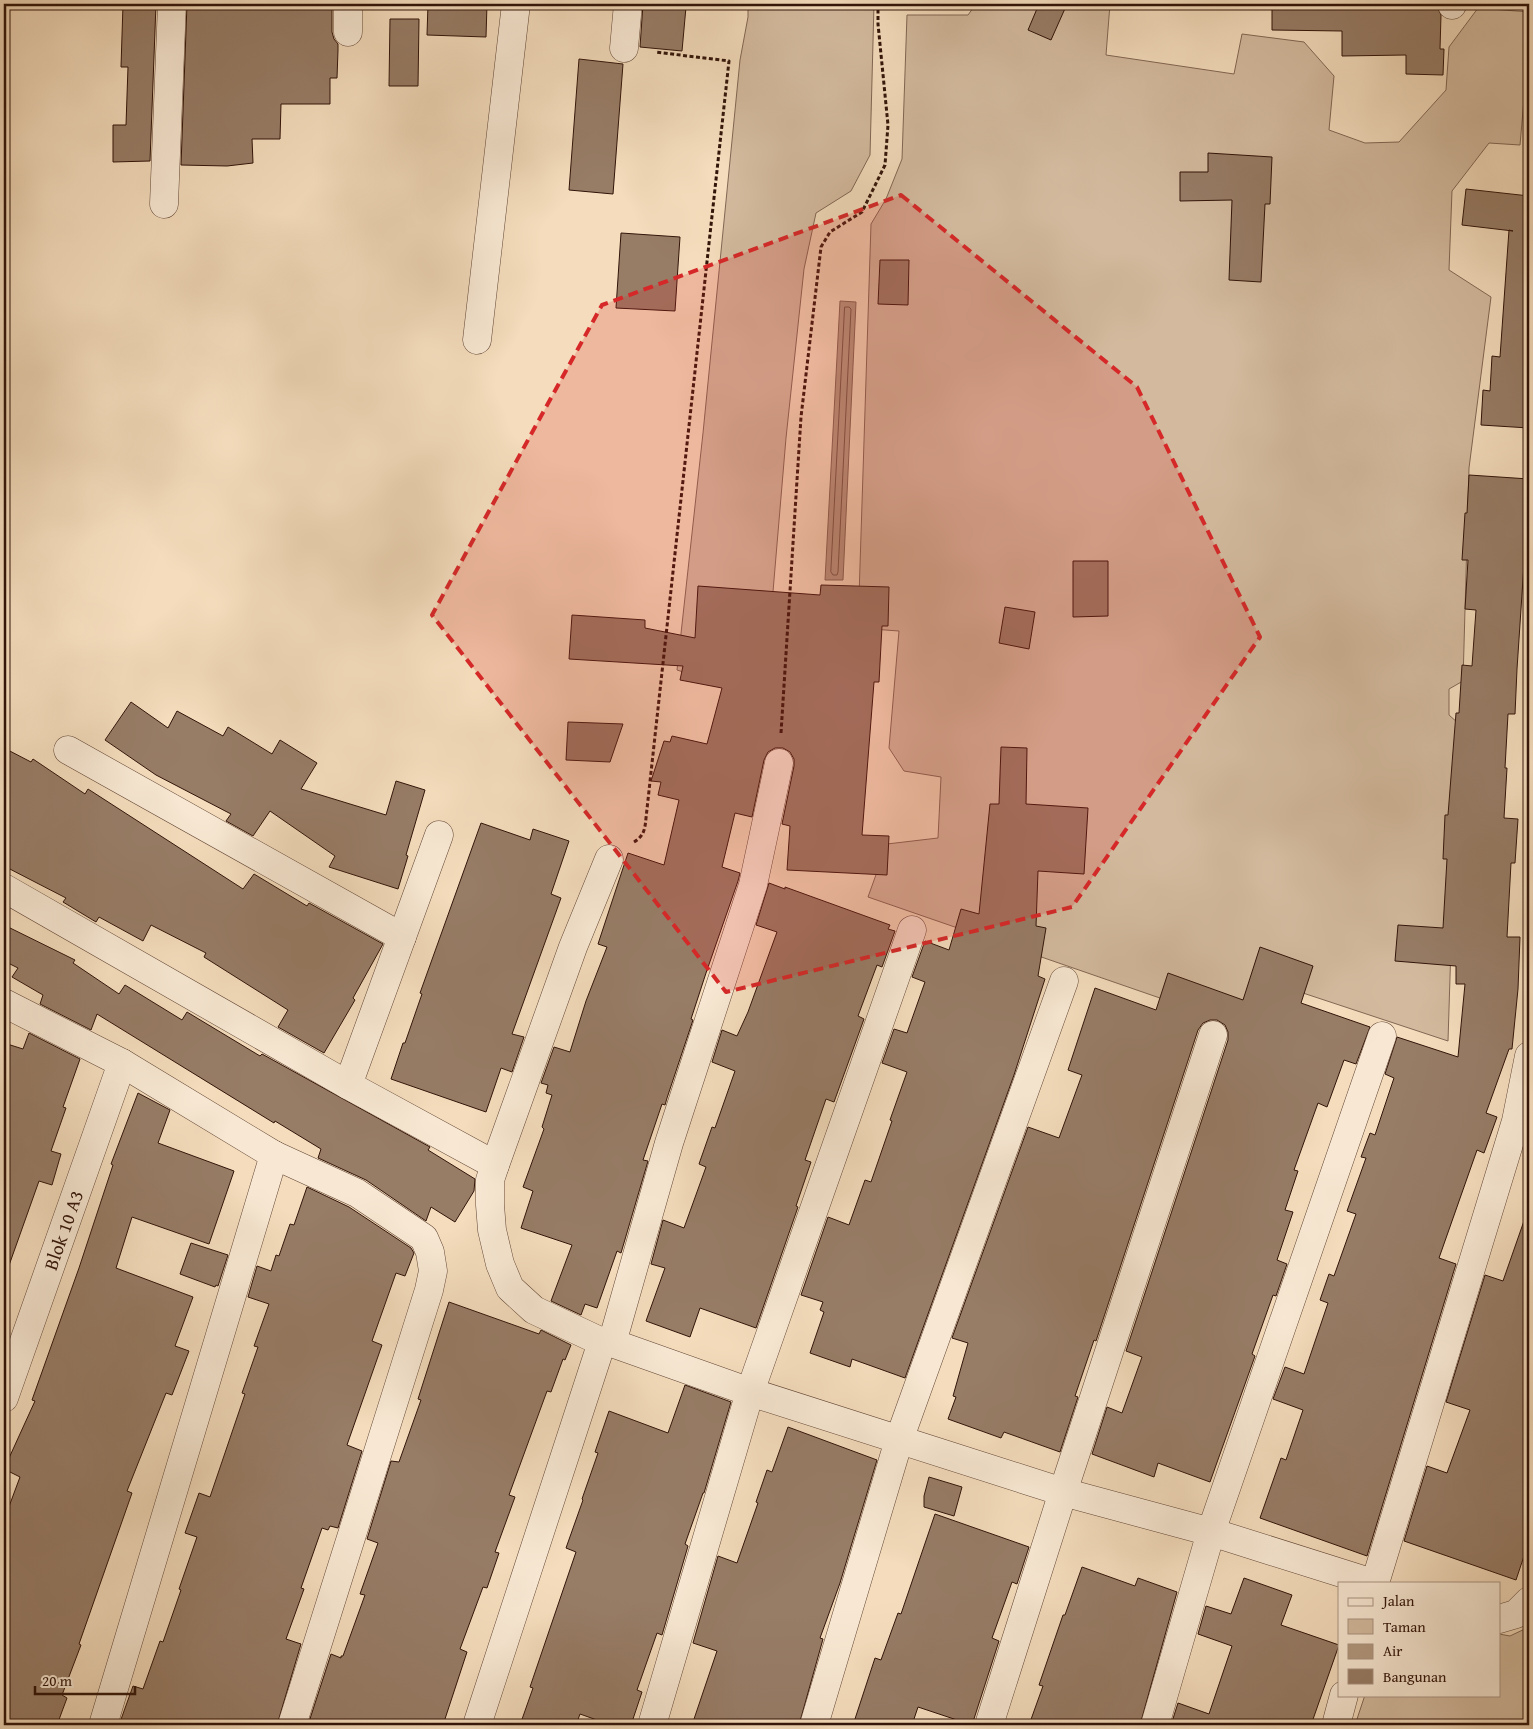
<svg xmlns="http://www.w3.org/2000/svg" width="1533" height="1729" font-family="'Gentium Book Plus',serif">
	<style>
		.green { fill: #d3ba9e; stroke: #826754 }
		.water { fill: #b2987f; stroke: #7f6350 }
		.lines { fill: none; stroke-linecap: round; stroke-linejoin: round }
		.shore { stroke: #725644; stroke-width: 1 }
		.building { fill: #977c66; stroke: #321409 }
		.street-casing { stroke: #624636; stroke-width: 29 }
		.path { stroke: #321409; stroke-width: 3; stroke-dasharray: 4 2.5; stroke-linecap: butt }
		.street { stroke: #f8e8d3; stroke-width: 28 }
		.marked { fill: #d62828; fill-opacity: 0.2; stroke: #d62828; stroke-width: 4; stroke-dasharray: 10 6; stroke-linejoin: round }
		.labels { text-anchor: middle; stroke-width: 4.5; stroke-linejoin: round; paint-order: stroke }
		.street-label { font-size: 19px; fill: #321409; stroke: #f8e8d3 }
	</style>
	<rect width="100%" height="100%" fill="#f4dcbc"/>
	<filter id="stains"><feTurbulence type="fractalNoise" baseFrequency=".004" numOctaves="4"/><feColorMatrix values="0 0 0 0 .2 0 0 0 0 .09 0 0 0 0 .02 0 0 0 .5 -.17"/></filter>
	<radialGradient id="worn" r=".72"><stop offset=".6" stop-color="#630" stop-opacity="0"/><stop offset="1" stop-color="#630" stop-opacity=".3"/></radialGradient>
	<!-- green -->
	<path class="green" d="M748,4H874L870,155L851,191L816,213L804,269L786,438L764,698L677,670L703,433L740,60L748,17Z
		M976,4H1110L1106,55L1234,74L1242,34L1304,42L1334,76L1329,130L1365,143L1399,142L1446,90L1449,47L1478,8L1529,12V42L1520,145L1489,143L1452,191L1449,270L1491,297L1469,468L1463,681L1449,689V715L1458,723L1448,1041L1303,993L1287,1042L868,897L887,844L938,838L941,777L904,771L889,748L899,631L858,628L871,224L886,199L902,159L907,15H968Z
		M1529,1627V1725H1355L1365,1695H1499V1634L1510,1636Z"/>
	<!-- water -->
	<path class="water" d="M840,301L856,302L843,580H825Z"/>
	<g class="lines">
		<!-- shore -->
		<path class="shore" d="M845,307H849L851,309L838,572L837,575H833L831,572Z"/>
	</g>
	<!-- building -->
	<path class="building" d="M123,4H156L150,161L113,162V125H126L128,67H121Z
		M187,4H332V32L334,39L338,44V50L337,78H330V104H281L280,139H252L253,163L227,166L181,165Z
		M428,4H487L486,37L427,35Z
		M643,4L686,7L682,51L640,47Z
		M1039,4H1067L1051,40L1028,30Z
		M1272,4H1436L1441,15L1440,49H1444L1443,75L1406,74V55L1342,56V31L1272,30Z
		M390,19H419L418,86H389Z
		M579,59L623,64L613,194L569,190Z
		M1208,153L1272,157L1270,204H1265L1261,282L1229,280L1232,200L1180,201V172H1208Z
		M1466,189L1529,196V428L1481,425L1483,390L1490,391L1492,356L1500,357L1509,230L1513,231L1462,225Z
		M621,233L680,237L675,311L616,308Z
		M880,260H909L908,305L878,304Z
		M1469,475L1529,479V564H1524L1517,669L1515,714H1508L1505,768H1507L1504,818L1518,819L1515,863H1511L1507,937H1520L1518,989L1512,1049H1509L1486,1113L1497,1117L1484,1153L1477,1150L1439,1258L1456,1264L1367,1556L1260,1518L1281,1458L1286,1460L1303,1410L1273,1399L1285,1367L1304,1374L1328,1303L1320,1300L1329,1274L1334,1276L1356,1214L1347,1211L1366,1158L1361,1157L1370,1133L1375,1135L1394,1078L1385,1074L1397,1037L1458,1057L1465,984H1456V966L1395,961L1398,925L1443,928L1447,859H1443L1445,815H1448L1456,713H1459L1462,665L1472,666L1476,610L1465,609L1468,560H1462L1465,513H1467Z
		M1073,561H1108V616L1073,617Z
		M821,585L889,587L888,626H882L879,682H874L862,835L889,836L887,875L787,870L790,826L782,824L794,766V759L790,752L783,748H775L768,752L764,760L752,817L735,813L722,867L740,873L738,881L706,973L691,1019L693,1020L667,1098L665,1105L662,1104L643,1160L648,1161L621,1253L617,1251L597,1308L585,1304L581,1315L551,1301L572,1245L521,1228L533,1191L523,1187L544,1129L542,1127L552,1095L546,1093L548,1085L541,1083L554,1047L570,1052L586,1001L607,947L598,944L628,853L664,865L679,800L658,795L661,782L651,781L664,741L670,742L672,736L707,744L722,688L680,680L683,666L569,659L572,615L645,620V628L695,638L698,586L820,595Z
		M1005,607L1035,612L1029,649L999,643Z
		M131,702L168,728L177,711L223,736L228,727L272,754L280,740L317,763L301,789L386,815L396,781L425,790L406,855L408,856L398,889L329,867L335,856L270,811L253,836L226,821L231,814L156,775L105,740Z
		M568,722L623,724L610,762L566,760Z
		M1001,747L1027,748L1026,804L1088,808L1084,874L1038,871L1036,926L1046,928L1038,976L1045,979L1014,1075L905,1378L852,1359L850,1367L810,1353L824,1312L820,1310L823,1302L801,1295L828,1217L849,1225L865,1180L871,1182L892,1121L890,1120L907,1072L882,1063L894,1029L907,1033L925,982L912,977L925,941L949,950L961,909L979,914L990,804H999Z
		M4,748L31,762L33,759L85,794L88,789L243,889L254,874L307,906L309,903L383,944L353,998L355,1000L324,1053L278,1027L288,1010L204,957L206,953L151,925L143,941L99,917L96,922L63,902L66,898L4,866Z
		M481,823L530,840L533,829L569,841L551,894L561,898L512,1034L524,1037L512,1072L501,1068L486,1112L391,1079L403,1043H405L422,994L420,993Z
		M769,883L785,889V887L890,925L888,929L895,931L882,967L877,965L858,1016L864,1019L834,1102L826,1099L805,1160L811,1162L796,1206L798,1207L756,1328L700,1308L690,1337L646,1321L665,1268L651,1264L663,1220L684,1228L706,1167L699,1164L712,1127L715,1128L735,1071L712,1062L722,1030L737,1036L748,1012L777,932L756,925Z
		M4,925L75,960L73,963L119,994L125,985L182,1020L187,1012L260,1056L262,1054L430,1147L428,1150L475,1179L474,1191L455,1222L431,1207L426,1221L366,1180L318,1158L321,1149L275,1121L274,1123L97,1014L91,1030L40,1004L43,995L12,977L18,968L4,961Z
		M1260,947L1313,966L1301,1003L1370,1027L1356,1064L1344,1060L1327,1107L1318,1103L1294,1170L1298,1171L1285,1210L1293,1212L1277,1260L1287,1264L1276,1296L1273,1295L1252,1354L1255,1356L1210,1482L1158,1463L1154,1477L1092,1454L1107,1407L1122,1413L1142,1357L1126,1351L1228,1040V1032L1225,1025L1217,1020H1210L1203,1023L1198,1030L1096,1341L1094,1340L1075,1396L1078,1397L1060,1452L1004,1432L1001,1438L948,1419L956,1397L953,1396L968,1343L952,1338L1028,1127L1059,1138L1082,1075L1068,1070L1095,988L1156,1010L1168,973L1243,1000Z
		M29,1033L80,1059L63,1107L66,1108L51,1151L61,1154L52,1185L39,1181L7,1271L4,1270V1043L23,1049Z
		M138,1093L170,1110L158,1143L234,1171L209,1244L132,1217L116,1268L193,1297L175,1346L189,1351L172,1395L166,1393L127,1491L132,1493L79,1644L81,1645L62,1695L67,1698L57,1725H4V1520L20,1477L4,1469L35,1401L32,1400L79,1268L113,1165L111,1164Z
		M307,1187L349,1207L411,1248L414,1253L405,1276L396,1273L372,1341L382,1345L347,1445L362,1451L338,1528L330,1526L328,1530L322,1528L301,1588L304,1589L286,1639L301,1644L277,1725H119L133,1686L143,1689L160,1641L163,1642L181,1590L179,1589L197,1537L185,1533L199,1493L210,1497L245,1394L242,1393L258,1347L254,1346L269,1304L248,1297L257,1266L271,1271L276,1255L279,1256L290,1224L294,1225Z
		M1525,1218L1529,1219V1541L1516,1580L1404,1541L1427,1466L1447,1473L1470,1410L1446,1402L1485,1275L1503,1281Z
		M191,1243L228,1255L218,1286L216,1285L215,1287L180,1274Z
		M449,1302L539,1334L541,1330L571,1345L565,1360L563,1359L551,1392L547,1391L509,1495L515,1497L495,1552L499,1553L487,1588L483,1587L460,1649L467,1652L443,1725H308L331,1654L341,1658V1656H343L365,1595L360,1594L378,1543L367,1539L391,1461L399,1462L421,1400L418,1399Z
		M685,1385L731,1402L704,1493H703L685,1544L688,1546L662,1635L657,1633L637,1690L642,1692L631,1725H611L580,1714L576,1725H520L533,1688L530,1687L576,1552L566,1548L583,1500L582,1499L598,1453L595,1452L609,1411L668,1433Z
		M788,1427L877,1460L840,1583L820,1638L823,1639L799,1725H692L717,1651L693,1643L718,1556L737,1563L758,1503L756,1502L767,1470L772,1472Z
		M929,1477L962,1487L954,1516L924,1507V1496Z
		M935,1514L1029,1547L1017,1584L1012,1582L992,1638L999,1641L972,1725L918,1707L912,1725H853L875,1658L881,1660L898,1613L901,1614Z
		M1082,1567L1135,1586L1138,1578L1177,1592L1140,1725H1029L1043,1686L1039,1685L1063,1615H1065Z
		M1244,1578L1292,1595L1281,1625L1339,1645L1311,1725H1171L1178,1703L1209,1714L1232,1646L1198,1634L1206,1606L1231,1614Z"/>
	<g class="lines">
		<defs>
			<g id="street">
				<path d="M348,4V32"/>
				<path d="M1452,5V4"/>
				<path d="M624,48L628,4"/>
				<path d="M164,204L172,4"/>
				<path d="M477,340L516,4"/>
				<path d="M68,750L402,937"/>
				<path d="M609,859L573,947L495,1165L490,1180V1205L492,1230L500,1264L510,1288L534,1310L602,1342L612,1343L669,1143L753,885L779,763"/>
				<path d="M4,888L348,1085L495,1165"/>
				<path d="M4,1003L122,1063L274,1155L357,1193L424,1238L430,1252L433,1271L429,1290L292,1725"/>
				<path d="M348,1085L439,835"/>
				<path d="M612,1343L750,1392L1063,1492L1211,1532L1373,1583"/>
				<path id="s1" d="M4,1398L122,1063"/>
				<path d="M1375,1583L1516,1121L1529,1056"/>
				<path d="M1499,1619L1516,1614L1529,1601"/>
				<path d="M103,1725L274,1155"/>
				<path d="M477,1725L602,1342"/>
				<path d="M652,1725L750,1392L912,930"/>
				<path d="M814,1725L899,1440L1064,981"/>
				<path d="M989,1725L1063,1492L1213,1035"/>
				<path d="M1155,1725L1211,1532L1382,1036"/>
				<path d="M1336,1725L1344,1695"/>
			</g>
		</defs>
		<!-- street casing -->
		<use href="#street" class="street-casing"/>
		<!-- path -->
		<path class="path" d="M781,733L801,417L821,247L830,232L862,212L885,165L888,125L878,24V4
			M634,842C644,836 645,829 646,818L729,61L655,52"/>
		<!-- street -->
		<use href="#street" class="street"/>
	</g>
	<!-- marked area -->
	<path class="marked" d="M901,195L1137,387L1260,637L1072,907L726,992L432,615L602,305Z"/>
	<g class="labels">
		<!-- street labels -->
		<g class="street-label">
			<text dy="7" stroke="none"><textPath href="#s1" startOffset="178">Blok 10 A3</textPath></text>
		</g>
	</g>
	<!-- margin -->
	<rect width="1533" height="1729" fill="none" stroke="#f4dcbc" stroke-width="20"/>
	<rect x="5" y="5" width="1523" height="1719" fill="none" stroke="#321409" stroke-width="2.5"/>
	<rect x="10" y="10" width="1513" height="1709" fill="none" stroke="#321409"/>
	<!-- legend -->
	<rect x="1338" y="1582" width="162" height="115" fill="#f8e8d3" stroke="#a99382"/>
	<rect x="1348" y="1598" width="25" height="8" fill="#f8e8d3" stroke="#a99382"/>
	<text x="1383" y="1606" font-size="15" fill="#321409">Jalan</text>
	<rect x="1348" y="1619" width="25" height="15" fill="#d3ba9e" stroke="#a99382"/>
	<text x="1383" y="1632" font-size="15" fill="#321409">Taman</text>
	<rect x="1348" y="1644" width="25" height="15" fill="#b2987f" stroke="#a99382"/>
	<text x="1383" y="1656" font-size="15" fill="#321409">Air</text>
	<rect x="1348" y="1669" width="25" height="15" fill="#977c66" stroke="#a99382"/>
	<text x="1383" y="1682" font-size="15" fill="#321409">Bangunan</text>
	<!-- scale -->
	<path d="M35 1686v8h100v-8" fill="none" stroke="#321409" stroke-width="2.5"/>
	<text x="42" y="1686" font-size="15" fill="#321409" stroke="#f8e8d3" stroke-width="4" paint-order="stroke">20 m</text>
	<rect width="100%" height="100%" filter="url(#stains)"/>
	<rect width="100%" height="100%" fill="url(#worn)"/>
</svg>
